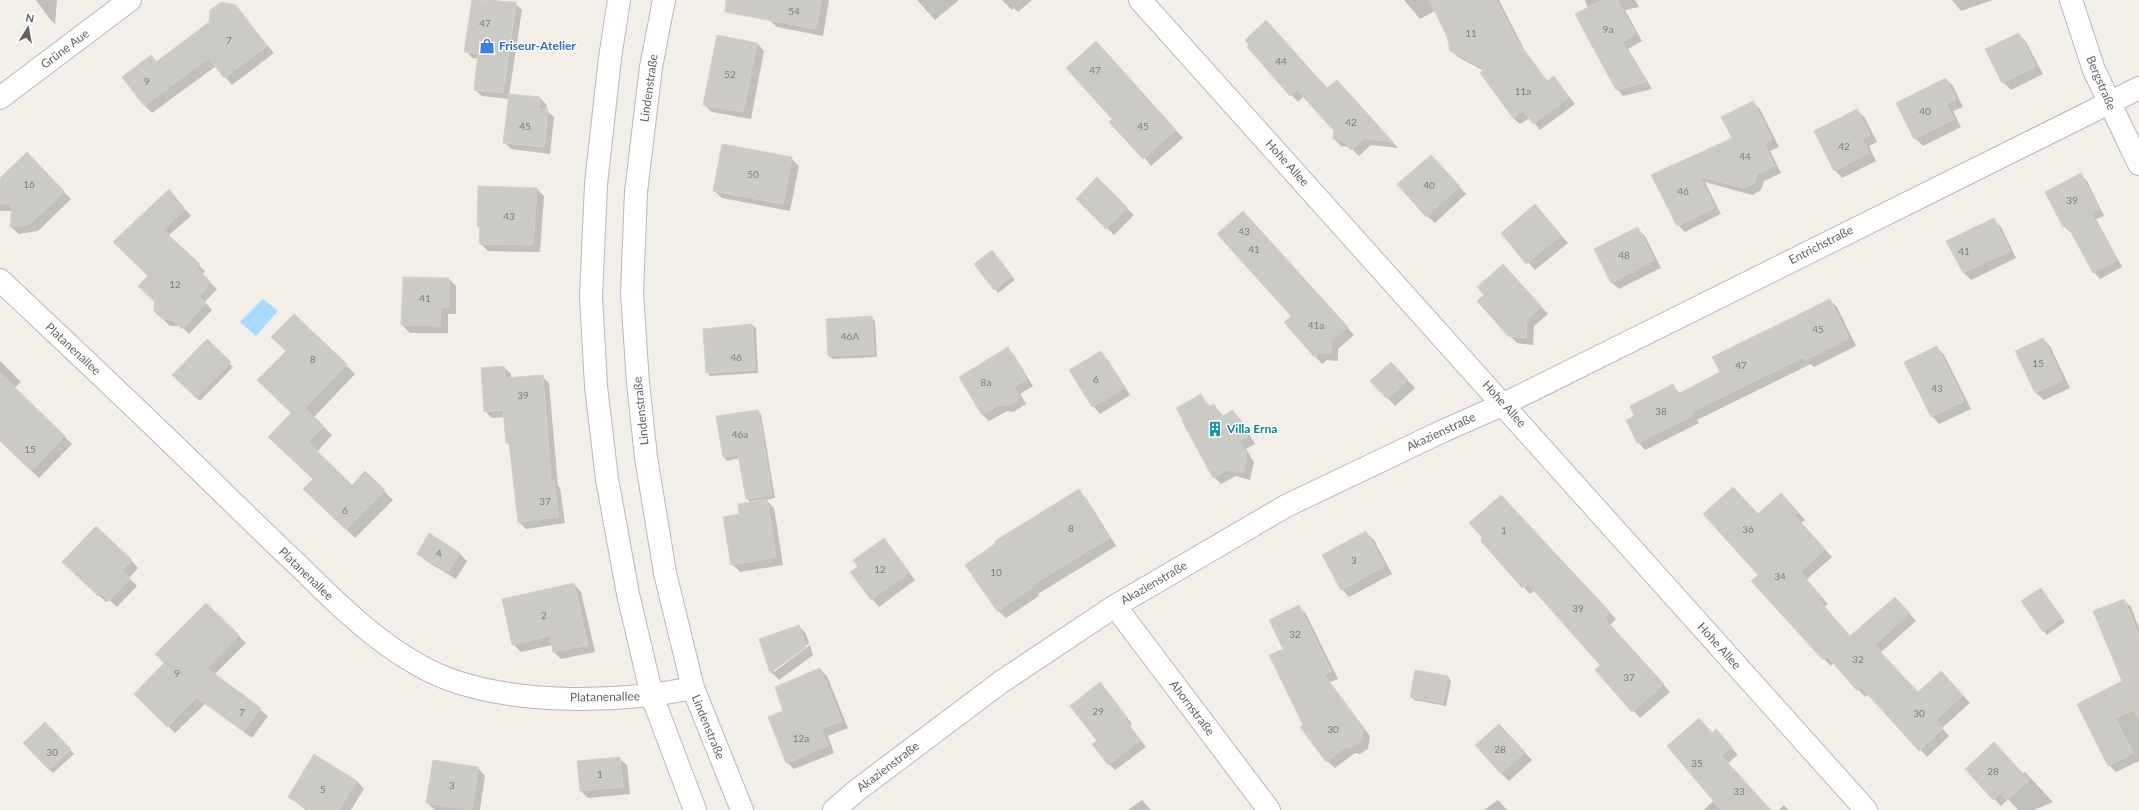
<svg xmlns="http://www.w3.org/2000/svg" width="2139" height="810" font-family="Lato,sans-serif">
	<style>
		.water { fill: #aadaff }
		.shadow { fill: #0003 }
		.building { fill: #cccac5; stroke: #d6d1c6 }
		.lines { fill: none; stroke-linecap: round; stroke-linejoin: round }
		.street-casing { stroke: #b5b8bc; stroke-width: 24 }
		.secondary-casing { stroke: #b6babf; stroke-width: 24 }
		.street { stroke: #fff; stroke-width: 22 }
		.secondary { stroke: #fff; stroke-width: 22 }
		.labels { text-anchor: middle; stroke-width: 3; stroke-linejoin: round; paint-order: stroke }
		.number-label { font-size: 10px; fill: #7a7d7f }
		.shop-label { font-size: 12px; font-weight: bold; fill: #366cbe; stroke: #fff; text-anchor: start }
		.street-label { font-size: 12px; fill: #5f6368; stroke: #fff }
		.culture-label { font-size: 12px; font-weight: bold; fill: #0d838f; stroke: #fff; text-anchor: start }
	</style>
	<rect width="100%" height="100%" fill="#f1efe8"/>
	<!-- water -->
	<path class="water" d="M263,299L278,311L256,336L240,322Z"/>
	<!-- shadow -->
	<path class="shadow" d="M36,0H57L55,24L50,19Z
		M473,0H494L515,3L522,10L509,95L540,98L547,105L546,110L554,117L550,154L511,149L504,142L509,99L482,96L475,90L479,59L472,58L466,51Z
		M768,0H829L823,36L777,27L769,20Z
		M917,0H959L935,20Z
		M1002,0H1032L1018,12L1014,8L1012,10Z
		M1404,0H1442L1446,5L1420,19Z
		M1470,0H1499L1524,49L1548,82L1554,77L1575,104L1540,130L1530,118L1520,124L1513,118L1484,71L1458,57L1451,50Z
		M1585,0H1635L1639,7L1625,10L1642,41L1628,49L1652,89L1623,96L1617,89Z
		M1952,0H1993L1961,11Z
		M235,6L274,53L232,85L216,66L152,113L144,105L150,56L157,62Z
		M2019,34L2026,42L2043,74L2011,90L2003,82Z
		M757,43L764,51L751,119L712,112L704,105Z
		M1248,47L1328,89L1344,88L1398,148L1371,145L1359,156L1350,147L1341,146L1334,139L1335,131L1304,96L1298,102Z
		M1104,50L1183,138L1151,166L1114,119Z
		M1946,79L1953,86L1963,107L1953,111L1961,127L1923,146L1915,138Z
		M1753,102L1760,109L1779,147L1770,151L1781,173L1764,181L1761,190L1752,195L1705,182L1721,214L1685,232L1678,225L1652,176L1733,138Z
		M1857,110L1865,118L1877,142L1869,146L1876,161L1842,178L1835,170Z
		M27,154L71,199L38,231L19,234L11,227L13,211H0V179Z
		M791,158L799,166L790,211L722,198L714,190Z
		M1438,163L1466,194L1435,223L1427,216Z
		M2081,175L2087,181L2104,216L2096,219L2122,267L2100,279L2094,272L2072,231L2070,232L2064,226Z
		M1097,179L1134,215L1114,235L1077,199Z
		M537,189L544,196L540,252L488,251L480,243L481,229L478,226Z
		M169,191L191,216L168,236L205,271L202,275L217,289L205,302L212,310L189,334L181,326H170L155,311V301L149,276Z
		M1535,205L1568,243L1535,270L1502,233Z
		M1250,219L1354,335L1338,349V361L1327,360L1322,364L1315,356L1292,316Z
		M1993,219L2001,227L2016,258L1971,280L1964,273L1948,241Z
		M1637,228L1645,236L1661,268L1619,289L1611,282Z
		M995,255L1015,280L998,293L995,289Z
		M1510,272L1548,314L1534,326L1533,345L1517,343L1509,335Z
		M449,279L456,286V314H448V333H410L402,325Z
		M1830,300L1837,307L1856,346L1814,367L1811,364L1697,420L1699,423L1645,450L1638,442L1636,416L1673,386L1681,394L1721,372Z
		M871,317L875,321L877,357L833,359L829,356Z
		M752,325L756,328L758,373L710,376L707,372Z
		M2043,339L2050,346L2070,388L2044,400L2036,393L2017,351Z
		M207,341L233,367L200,401L174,375Z
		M1937,347L1944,355L1971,409L1939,424L1932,416Z
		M1008,348L1014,355L1033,386L1020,394L1026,404L1013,412L1007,411L989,421L983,415L960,377Z
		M1100,353L1108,360L1130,395L1100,414L1093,406Z
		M0,361L21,382L14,388L72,444L39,478L0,440Z
		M346,365L355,374L314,417L332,435L317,452L352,486L365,472L393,500L355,538L305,489L314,479L270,437Z
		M504,367L511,374V379L542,376L549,383L558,486L560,488L565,523L526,529L519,522L511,447L507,443L505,417L492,418L485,411Z
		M1399,371L1415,388L1395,406L1372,381Z
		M1201,396L1210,406L1214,405L1223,416L1233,411L1240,419L1255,444L1246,449L1254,462L1250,480L1236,476L1221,484L1214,477Z
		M757,411L761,414L775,498L766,500L774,508L783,565L740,572L732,564L740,515L751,503L747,499L740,458L727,461L724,457L717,417Z
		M1079,491L1086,498L1116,546L1038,594L1039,596L1006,618L998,611L967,565Z
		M1789,502L1805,520L1801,523L1832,557L1806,580L1828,604L1824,607L1850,637L1902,605L1916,621L1880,653L1918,693L1948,679L1970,703L1942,728L1949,736L1927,757L1869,694L1865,697L1834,663L1831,666L1824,659L1759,575L1758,515Z
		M1508,503L1616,619L1610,625L1670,692L1640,718L1596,670L1601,665L1535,590L1530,594L1482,541Z
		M1366,532L1374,540L1392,574L1349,597L1342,589Z
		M429,535L460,554L467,561L456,579L426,561L418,553Z
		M884,539L915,580L879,607L872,599L859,567Z
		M131,560L138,568L129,578L137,586L117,607L109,600L106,602L71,570Z
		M574,584L581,592L595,652L561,659L554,652L552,645L521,652L513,644Z
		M2041,589L2065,622L2047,635L2044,631Z
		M2124,600L2131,607L2139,628V761L2116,772L2109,765L2078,705L2122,682Z
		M206,604L246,643L214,675L268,716L252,738L205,704L175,733L136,694L166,663Z
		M1299,607L1306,614L1338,679L1330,682L1370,736L1368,749L1360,754L1355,753L1335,768L1327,761L1305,725L1284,649Z
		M799,626L806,634L809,643L774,669V672L810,645L813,655L779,680L771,672L760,639Z
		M820,669L827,676L848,728L828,736L834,753L794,769L787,762L784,711Z
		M1448,677L1451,681L1446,706L1414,700L1411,697Z
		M1100,683L1132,724L1130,726L1146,747L1115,770L1109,764L1098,741Z
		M45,723L74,754L53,773L24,743Z
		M1506,732L1532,760L1509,781L1501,773Z
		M1712,733L1723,738L1738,755L1728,763L1771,810H1704L1714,800Z
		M619,758L627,765L630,794L588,798L581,791Z
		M478,768L485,776L480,810H435L427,803Z
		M1966,769L2022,774L2025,772L2053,802L2034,810H2018L2008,799L2001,806Z
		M357,781L364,789L351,810H306L289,797Z
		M1142,800L1151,810H1128Z
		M1498,800L1507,810H1484Z
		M1784,805L1788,810H1779Z"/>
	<!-- building -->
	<path class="building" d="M472,0L516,2L503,93L474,90L478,54L464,52Z
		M726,0H821L816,29L725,12Z
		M1429,0H1496L1517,41L1547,81L1554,76L1569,97L1533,124L1523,111L1513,118L1480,73L1485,69L1450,51L1447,36Z
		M1602,0H1617L1636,34L1622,42L1646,82L1616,90L1597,55L1575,14Z
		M221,2L236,5L267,46L224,78L209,58L144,106L122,77L151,55L156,62L209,22L210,10Z
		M1266,20L1327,88L1337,80L1393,142L1364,138L1351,150L1342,140L1333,139L1334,131L1297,90L1290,96L1247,47L1249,45L1245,40Z
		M2019,33L2036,66L2002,83L1985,49Z
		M717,35L757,43L743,112L703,105Z
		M1096,41L1176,130L1143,159L1109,122L1112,119L1066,68Z
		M1946,78L1956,99L1946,104L1954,119L1914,139L1896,103Z
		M509,94L540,97L539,109H548L544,147L503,143Z
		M1753,101L1772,140L1764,144L1774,166L1757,174L1754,183L1744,188L1699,176L1715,207L1677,226L1651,175L1732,138L1721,117Z
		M1857,109L1870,135L1862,139L1869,153L1834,171L1814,131Z
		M722,144L792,157L783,204L713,191Z
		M27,152L64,191L30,224L10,227L12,203L0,204V178Z
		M1431,155L1460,186L1426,217L1397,184Z
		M2081,173L2099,209L2091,213L2117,260L2093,273L2067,225L2063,227L2045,192Z
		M1097,177L1127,207L1106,229L1076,199Z
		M478,186L537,188L533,245L479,244L480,227L477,226Z
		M169,189L185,209L163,230L200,264L196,268L211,282L199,296L206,303L182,329L173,320L162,319L154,311V301L138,286L148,276L113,242Z
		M1535,204L1561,235L1526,264L1501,233Z
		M1243,211L1348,327L1331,341V354L1319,353L1314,357L1284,322L1291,316L1217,234Z
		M1994,218L2010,251L1963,273L1946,241Z
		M1638,227L1654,260L1611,283L1594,249Z
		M992,250L1012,276L994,290L974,264Z
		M1503,264L1541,306L1527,319L1526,338L1508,336L1477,301L1484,295L1477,287Z
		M403,277L449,278V307H441L440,326L401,325Z
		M1830,299L1849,339L1806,360L1804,357L1691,412L1692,416L1637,443L1626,420L1634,416L1630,406L1673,384L1678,394L1720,372L1712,357Z
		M294,314L347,364L305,408L324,426L308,442L352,485L365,471L385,490L346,530L303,489L313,479L268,437L291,413L257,380L286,351L271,337Z
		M872,316L874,354L828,356L826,319Z
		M752,324L755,370L706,373L703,329Z
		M2043,338L2063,380L2035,393L2015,351Z
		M207,339L231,362L196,398L172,375Z
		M1937,346L1964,401L1931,417L1904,362Z
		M1008,347L1027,379L1014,387L1020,398L1006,406L1000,404L982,415L959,377Z
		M1101,351L1124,388L1092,407L1069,370Z
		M1391,362L1408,380L1387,399L1370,381Z
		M504,366L505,378L543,375L551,481L554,480L558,517L518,522L509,443H506L503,410L484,412L481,368Z
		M0,373L65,436L31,471L0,441Z
		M1201,394L1208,406L1214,404L1221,417L1233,410L1248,437L1239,441L1247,454L1243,473L1228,469L1213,478L1182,421L1183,420L1176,408Z
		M758,410L772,495L746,499L738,455L723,457L716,416Z
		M1733,487L1758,514L1781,493L1798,512L1794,515L1825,549L1800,572L1821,596L1818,599L1850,636L1895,597L1910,613L1874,645L1918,692L1941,671L1963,695L1936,720L1943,728L1919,751L1861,687L1857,691L1827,656L1823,660L1751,581L1758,575L1703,514Z
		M1079,489L1109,538L1031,586L1032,588L997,611L965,565L996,543L995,541Z
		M1501,495L1610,612L1604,618L1664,684L1632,712L1595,670L1600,665L1528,584L1522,588L1481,541L1482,537L1469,523Z
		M767,499L776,557L731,565L723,517L739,514L738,504Z
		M96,526L132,560L122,570L130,578L109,601L100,593L98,596L62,562Z
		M1366,531L1385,566L1341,590L1322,555Z
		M429,533L460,553L448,572L417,554Z
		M884,538L909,572L871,600L850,572L858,567L853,560Z
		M574,583L588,645L553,652L550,636L512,645L502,599Z
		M2041,588L2062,618L2043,632L2021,601Z
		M2124,599L2139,636V720L2134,710L2115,718L2133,753L2108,766L2077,704L2122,681L2093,611Z
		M206,603L239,635L207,668L261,708L244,731L197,697L167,727L134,694L164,663L155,654Z
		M1299,605L1331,671L1324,675L1363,728L1361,741L1352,747L1347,746L1326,762L1300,727L1303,725L1269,655L1283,649L1269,620Z
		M799,625L806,647L770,673L759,639Z
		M820,668L842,721L821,729L828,746L786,763L768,717L783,711L775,687Z
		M1415,670L1448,676L1443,703L1410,697Z
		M1100,682L1127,717L1125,719L1140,740L1108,765L1092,744L1097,741L1070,706Z
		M1699,718L1712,733L1716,729L1732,747L1721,755L1771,810H1721L1667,746Z
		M45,722L71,749L49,770L23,743Z
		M1499,724L1525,752L1501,774L1475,745Z
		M1994,742L2029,780L2007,800L2000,793L1993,800L1965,769Z
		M314,754L357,781L339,810H309L288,797Z
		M620,757L623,787L580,791L577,761Z
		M433,760L478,767L472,810L426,803Z"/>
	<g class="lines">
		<defs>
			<path id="street" d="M2071,0L2094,70L2139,164
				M0,98L130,0
				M0,280C73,349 147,418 219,489C246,515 272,541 299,566C341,608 391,657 448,679C519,705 619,703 693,688
				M1115,606L1269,810
				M834,810L856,791L1001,682L1115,606L1286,506L1443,431L1504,404L2139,88"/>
			<path id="secondary" d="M619,0L610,58L596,184L591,297L596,386L607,479L628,594L652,696L695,810
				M664,0L651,67L636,192L632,293L638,383L646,457L665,573L693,688L742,810
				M1140,0L1866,810"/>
		</defs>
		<!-- street casing -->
		<use href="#street" class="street-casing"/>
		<!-- secondary casing -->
		<use href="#secondary" class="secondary-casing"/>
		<!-- street -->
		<use href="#street" class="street"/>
		<!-- secondary -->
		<use href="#secondary" class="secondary"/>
	</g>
	<!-- icons -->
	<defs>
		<symbol id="shop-bare" viewBox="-9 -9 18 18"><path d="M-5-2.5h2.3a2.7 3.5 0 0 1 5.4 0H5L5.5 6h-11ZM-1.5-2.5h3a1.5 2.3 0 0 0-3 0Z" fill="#3f7fe0" stroke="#fff" stroke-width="2.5" paint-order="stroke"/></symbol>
		<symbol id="building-bare" viewBox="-9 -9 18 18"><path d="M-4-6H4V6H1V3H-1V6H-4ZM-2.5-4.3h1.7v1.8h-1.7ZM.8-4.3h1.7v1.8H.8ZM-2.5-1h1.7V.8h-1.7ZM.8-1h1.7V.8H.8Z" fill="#0f9aa8" stroke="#fff" stroke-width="2.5" paint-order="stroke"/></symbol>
	</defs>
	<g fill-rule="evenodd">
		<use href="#shop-bare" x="476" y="35" width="22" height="22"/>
		<use href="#building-bare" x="1204" y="418" width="22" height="22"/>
	</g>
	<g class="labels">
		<!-- number labels -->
		<g class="number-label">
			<text x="794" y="15">54</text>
			<text x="485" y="27">47</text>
			<text x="1608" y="33">9a</text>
			<text x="1471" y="37">11</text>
			<text x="229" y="44">7</text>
			<text x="1281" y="65">44</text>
			<text x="1095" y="74">47</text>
			<text x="730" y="78">52</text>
			<text x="147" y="85">9</text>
			<text x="1523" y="95">11a</text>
			<text x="1925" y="115">40</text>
			<text x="1351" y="126">42</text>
			<text x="525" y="130">45</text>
			<text x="1143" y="130">45</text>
			<text x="1844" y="150">42</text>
			<text x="1745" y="160">44</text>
			<text x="753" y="178">50</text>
			<text x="29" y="188">16</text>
			<text x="1429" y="189">40</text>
			<text x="1683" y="195">46</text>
			<text x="2072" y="204">39</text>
			<text x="509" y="220">43</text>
			<text x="1244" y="235">43</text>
			<text x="1254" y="253">41</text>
			<text x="1964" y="255">41</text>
			<text x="1624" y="259">48</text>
			<text x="175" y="288">12</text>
			<text x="425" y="302">41</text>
			<text x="1316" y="329">41a</text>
			<text x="1818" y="333">45</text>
			<text x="850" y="340">46A</text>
			<text x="736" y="361">46</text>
			<text x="313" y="363">8</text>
			<text x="2038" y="367">15</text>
			<text x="1741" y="369">47</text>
			<text x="1096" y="383">6</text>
			<text x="986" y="386">8a</text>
			<text x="1937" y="392">43</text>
			<text x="523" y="399">39</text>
			<text x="1661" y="415">38</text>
			<text x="740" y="438">46a</text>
			<text x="30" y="453">15</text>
			<text x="545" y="505">37</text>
			<text x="345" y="514">6</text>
			<text x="1071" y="532">8</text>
			<text x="1748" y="533">36</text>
			<text x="1504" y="534">1</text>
			<text x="439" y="557">4</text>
			<text x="1354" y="564">3</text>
			<text x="880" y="573">12</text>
			<text x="996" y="576">10</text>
			<text x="1780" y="580">34</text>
			<text x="1578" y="612">39</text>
			<text x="544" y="619">2</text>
			<text x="1295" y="638">32</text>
			<text x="1858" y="663">32</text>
			<text x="177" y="677">9</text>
			<text x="1629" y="681">37</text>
			<text x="1098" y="715">29</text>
			<text x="242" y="716">7</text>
			<text x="1919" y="717">30</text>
			<text x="1333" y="733">30</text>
			<text x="801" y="742">12a</text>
			<text x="1500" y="753">28</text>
			<text x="52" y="756">30</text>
			<text x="1697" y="767">35</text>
			<text x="1993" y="775">28</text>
			<text x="600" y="778">1</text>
			<text x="452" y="789">3</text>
			<text x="323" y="793">5</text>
			<text x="1739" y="795">33</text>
		</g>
		<!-- shop labels -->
		<g class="shop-label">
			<text x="499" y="50">Friseur-Atelier</text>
		</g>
		<!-- street labels -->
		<g class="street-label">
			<text transform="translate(65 49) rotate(-37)" y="4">Grüne Aue</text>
			<text transform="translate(2101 83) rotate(67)" y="4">Bergstraße</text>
			<text transform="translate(649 88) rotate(-82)" y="4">Lindenstraße</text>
			<text transform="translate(1287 163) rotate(48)" y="4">Hohe Allee</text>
			<text transform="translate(1821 245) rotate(-27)" y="4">Entrichstraße</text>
			<text transform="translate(73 349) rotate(43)" y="4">Platanenallee</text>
			<text transform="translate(1504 404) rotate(48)" y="4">Hohe Allee</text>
			<text transform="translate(641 411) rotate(-96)" y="4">Lindenstraße</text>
			<text transform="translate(1441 432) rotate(-25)" y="4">Akazienstraße</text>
			<text transform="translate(306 574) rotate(44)" y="4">Platanenallee</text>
			<text transform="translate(1154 583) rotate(-30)" y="4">Akazienstraße</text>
			<text transform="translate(1719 646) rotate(48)" y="4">Hohe Allee</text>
			<text transform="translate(605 697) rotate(-1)" y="4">Platanenallee</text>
			<text transform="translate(1192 708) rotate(53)" y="4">Ahornstraße</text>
			<text transform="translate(708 727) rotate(68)" y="4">Lindenstraße</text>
			<text transform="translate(888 767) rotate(-37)" y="4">Akazienstraße</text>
		</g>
		<!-- culture labels -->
		<g class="culture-label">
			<text x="1227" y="433">Villa Erna</text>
		</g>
	</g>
	<!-- north arrow -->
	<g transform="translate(28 28) rotate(11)" stroke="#ffffff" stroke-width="3" paint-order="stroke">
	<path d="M0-3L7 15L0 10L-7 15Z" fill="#5f6368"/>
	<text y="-6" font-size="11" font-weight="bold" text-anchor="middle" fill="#5f6368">N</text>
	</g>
</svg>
